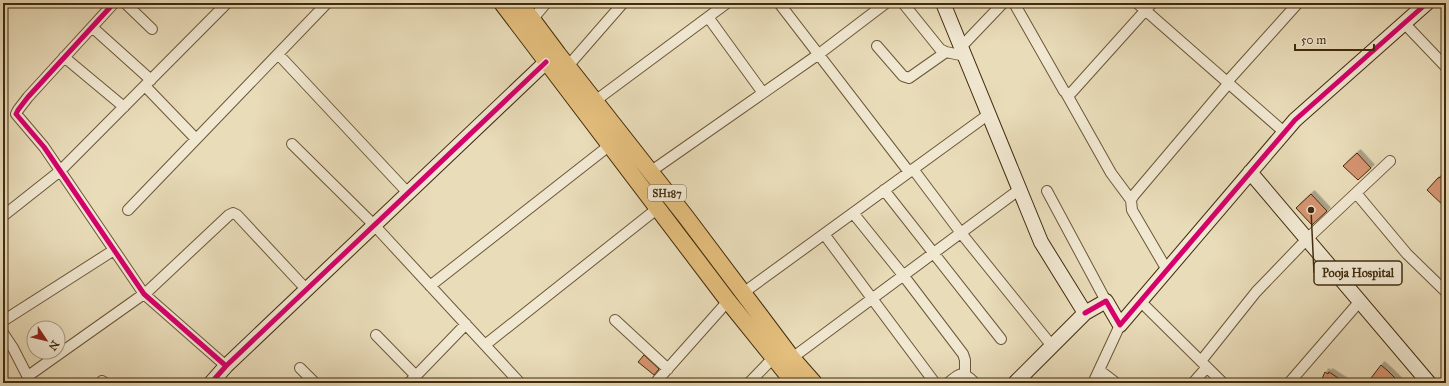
<svg xmlns="http://www.w3.org/2000/svg" width="1449" height="386" font-family="'IM FELL Great Primer',serif">
	<style>
		.building { fill: #d5946f; stroke: #412b0d; filter: url(#shadow) }
		.lines { fill: none; stroke-linecap: round; stroke-linejoin: round }
		.street-casing { stroke: #6b5738; stroke-width: 12 }
		.secondary-casing { stroke: #412b0d; stroke-width: 16 }
		.primary-casing { stroke: #412b0d; stroke-width: 18 }
		.street { stroke: #f1e8d2; stroke-width: 10 }
		.secondary { stroke: #f1e8d2; stroke-width: 14 }
		.primary { stroke: #e4be7c; stroke-width: 16 }
		.cycleway-casing { stroke: #f1e8d2; stroke-width: 8 }
		.cycleway { stroke: #d6006c; stroke-width: 5 }
		.labels { text-anchor: middle; stroke-width: 3; stroke-linejoin: round; paint-order: stroke }
		.shield { fill: #f1e8d2; stroke: #766448; stroke-width: 1 }
		.shield-label { font-size: 10px; font-weight: bold; fill: #412b0d }
		.leader { fill: none; stroke: #412b0d; stroke-width: 1.5 }
		.callout-dot { fill: #412b0d; stroke: #f1e8d2; stroke-width: 1.5 }
		.callout { fill: #f1e8d2; stroke: #412b0d; stroke-width: 1.5 }
		.callout-label { font-size: 12px; text-anchor: middle; font-weight: bold; fill: #412b0d }
	</style>
	<defs>
		<filter id="shadow"><feDropShadow dx="3.5" dy="-3.5" stdDeviation="0" flood-color="#0004"/></filter>
	</defs>
	<rect width="100%" height="100%" fill="#e9dcb9"/>
	<filter id="stains"><feTurbulence type="fractalNoise" baseFrequency=".005" numOctaves="4"/><feColorMatrix values="0 0 0 0 .2 0 0 0 0 .09 0 0 0 0 .02 0 0 0 .5 -.17"/></filter>
	<radialGradient id="worn" r=".72"><stop offset=".6" stop-color="#630" stop-opacity="0"/><stop offset="1" stop-color="#630" stop-opacity=".3"/></radialGradient>
	<!-- building -->
	<path class="building" d="M1357,153L1371,168L1358,180L1343,166Z
		M1446,175V208L1427,190L1438,178Z
		M1311,194L1327,211L1312,225L1296,208Z
		M644,355L659,369L654,375L638,362Z
		M1381,365L1388,371L1400,383H1376L1371,378Z
		M1325,372L1328,374L1329,372L1346,383H1320Z"/>
	<g class="lines">
		<defs>
			<path id="street" d="M114,3L28,97L18,110L16,114L44,147L144,294L226,366
				M125,3L152,29
				M779,3L909,172
				M903,3L940,49L946,52L965,56
				M1014,3L1064,91L1069,94L1072,92L1152,3
				M1137,3L1284,132
				M708,17L763,93
				M532,20L546,3
				M1404,23L1446,67
				M92,27L151,80
				M877,46L903,76L909,78L946,52
				M961,47L1003,3
				M278,54L408,193
				M64,57L124,107
				M568,66L623,3
				M1227,82L1298,3
				M145,86L196,139
				M1066,93L1111,173L1131,200
				M595,101L727,3
				M292,144L374,225L520,383
				M913,169L961,233L1052,346
				M650,172L819,54L886,3
				M884,190L1001,339
				M1047,191L1106,301
				M1356,193L1407,254L1446,292
				M128,210L327,3
				M853,213L903,275L963,354L965,360V374
				M3,216L60,171L227,3
				M824,234L935,383
				M1167,270L1132,210L1131,200L1134,195L1228,84
				M430,286L610,145
				M743,293L989,114
				M1140,301L1223,383
				M615,320L668,369
				M3,321L114,250
				M3,333L13,348L31,383
				M376,335L416,376
				M485,345L658,208
				M792,358L1020,189
				M1201,361L1256,292L1307,239L1390,161
				M300,368L315,383
				M1099,370L1116,383
				M28,376L148,291L229,215L233,213L237,215L306,289
				M102,381L105,383
				M409,383L466,324
				M655,383L728,301
				M749,383L773,358
				M948,383C961,373 962,370 975,383
				M1093,383L1120,325
				M1193,383L1207,367
				M1289,383L1360,301"/>
			<path id="secondary" d="M943,3L1041,242L1085,313L1015,383
				M1250,172L1429,383
				M1085,313L1106,301L1120,325L1295,120L1427,3
				M211,383L226,366L546,62"/>
			<path id="primary" d="M502,3L728,301L794,383
				M520,3L558,54L686,217L792,358L814,383"/>
		</defs>
		<!-- street casing -->
		<use href="#street" class="street-casing"/>
		<!-- secondary casing -->
		<use href="#secondary" class="secondary-casing"/>
		<!-- primary casing -->
		<use href="#primary" class="primary-casing"/>
		<!-- street -->
		<use href="#street" class="street"/>
		<!-- secondary -->
		<use href="#secondary" class="secondary"/>
		<!-- primary -->
		<use href="#primary" class="primary"/>
		<defs>
			<path id="cycleway" d="M114,3L28,97L18,110L16,114L44,147L144,294L226,366
				M1085,313L1106,301L1120,325L1295,120L1427,3
				M211,383L226,366L546,62"/>
		</defs>
		<!-- cycleway casing -->
		<use href="#cycleway" class="cycleway-casing"/>
		<!-- cycleway -->
		<use href="#cycleway" class="cycleway"/>
	</g>
	<g class="labels">
		<!-- shield labels -->
		<rect class="shield" x="648" y="185" width="38" height="16" rx="3"/>
		<g class="shield-label">
			<text x="667" y="197">SH187</text>
		</g>
	</g>
	<!-- callouts -->
	<path class="leader" d="M1311 210L1314 273"/>
	<circle class="callout-dot" cx="1311" cy="210" r="4"/>
	<rect class="callout" x="1314" y="261" width="88" height="24" rx="4"/>
	<g class="callout-label">
		<text x="1358" y="277">Pooja Hospital</text>
	</g>
	<!-- margin -->
	<rect width="1449" height="386" fill="none" stroke="#e9dcb9" stroke-width="16"/>
	<rect x="4" y="4" width="1441" height="378" fill="none" stroke="#412b0d" stroke-width="2"/>
	<rect x="8" y="8" width="1433" height="370" fill="none" stroke="#412b0d"/>
	<!-- north arrow -->
	<g transform="translate(46 340) rotate(125)"><circle r="19" fill="#f1e8d2" stroke="#ab9c83"/>
	<path d="M0-3L7 15L0 10L-7 15Z" fill="#8f2418"/>
	<text y="-6" font-size="11" font-weight="bold" text-anchor="middle" fill="#412b0d">N</text>
	</g>
	<!-- scale -->
	<path d="M1295 44v6h79v-6" fill="none" stroke="#412b0d" stroke-width="2"/>
	<text x="1301" y="44" font-size="12" fill="#412b0d" stroke="#f1e8d2" stroke-width="3" paint-order="stroke">50 m</text>
	<rect width="100%" height="100%" filter="url(#stains)"/>
	<rect width="100%" height="100%" fill="url(#worn)"/>
</svg>
